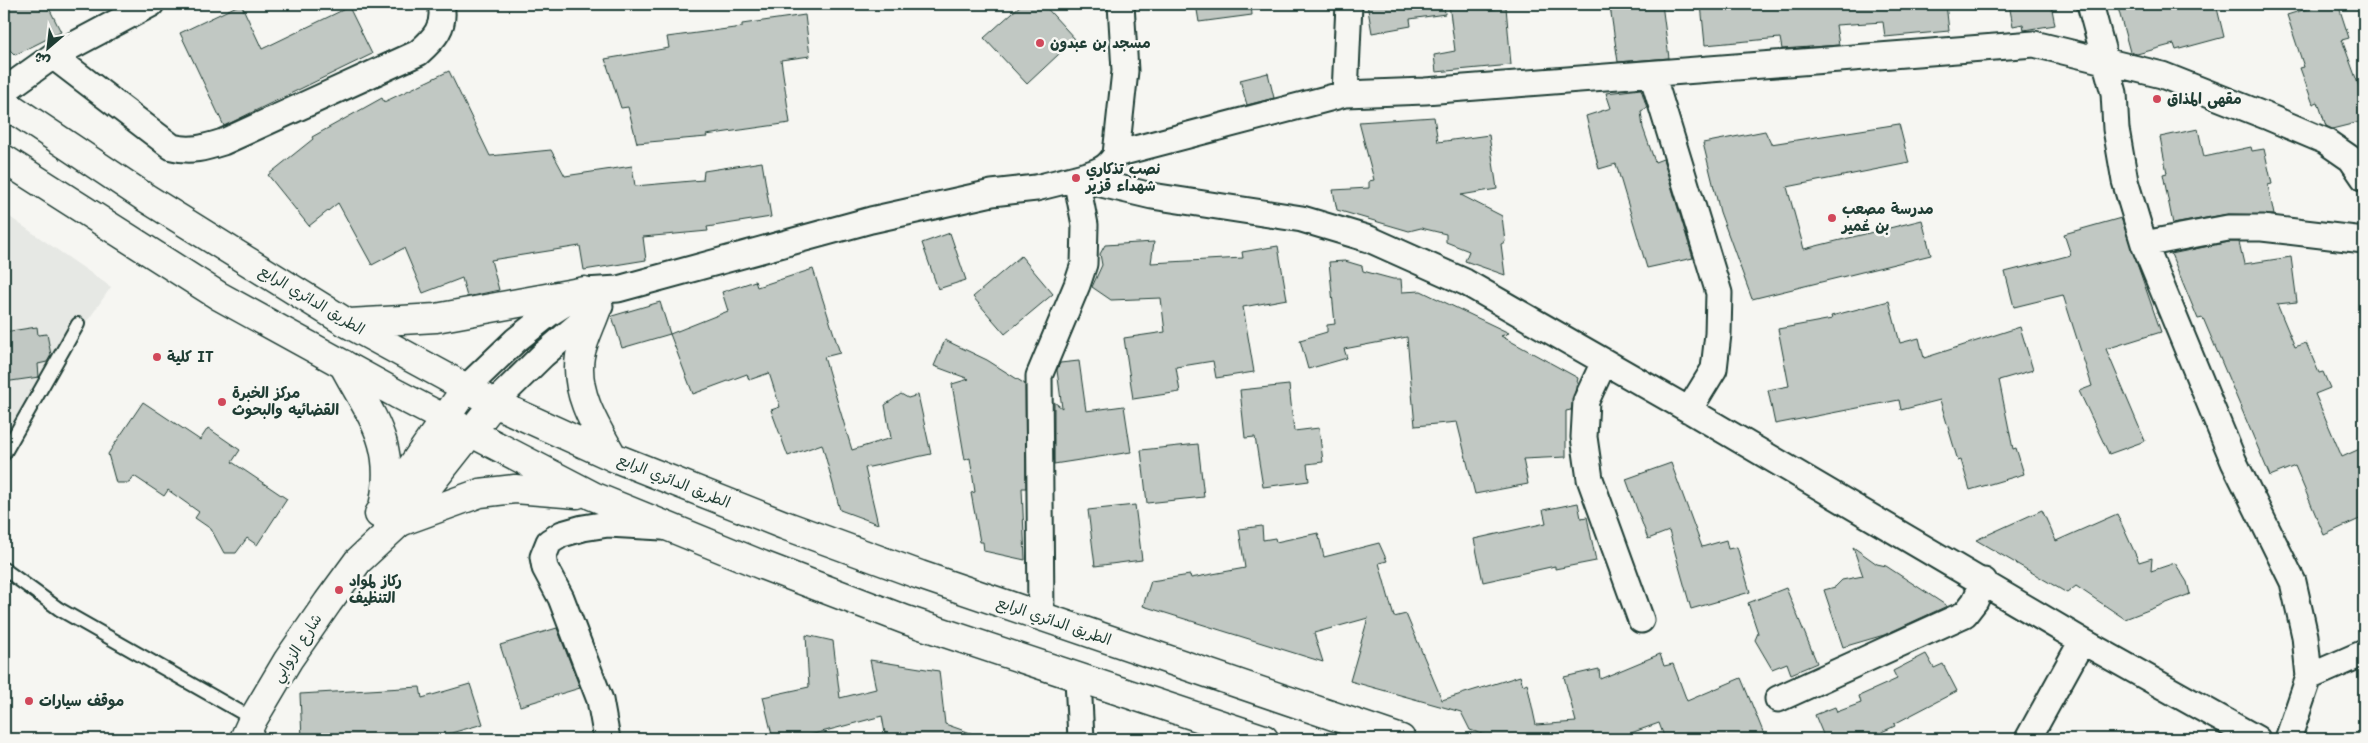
<svg xmlns="http://www.w3.org/2000/svg" width="2368" height="743" font-family="Mali,'Playpen Sans Arabic',sans-serif">
	<style>
		.built { fill: #e6e8e4 }
		.building { fill: #c1c8c3; stroke: #1f3d34 }
		.lines { fill: none; stroke-linecap: round; stroke-linejoin: round }
		.lane-casing { stroke: #1f3d34; stroke-width: 16 }
		.street-casing { stroke: #1f3d34; stroke-width: 29 }
		.secondary-casing { stroke: #1f3d34; stroke-width: 31 }
		.primary-casing { stroke: #1f3d34; stroke-width: 31 }
		.lane { stroke: #f6f6f2; stroke-width: 12 }
		.street { stroke: #f6f6f2; stroke-width: 25 }
		.secondary { stroke: #f6f6f2; stroke-width: 28 }
		.primary { stroke: #f6f6f2; stroke-width: 28 }
		.poi-dot { fill: #d1495b; stroke: #f6f6f2; stroke-width: 2 }
		.labels { text-anchor: middle; stroke-width: 5; stroke-linejoin: round; paint-order: stroke }
		.poi-label { font-size: 15px; font-weight: bold; fill: #1f3d34; stroke: #f6f6f2; text-anchor: start }
		.street-label { font-size: 15px; fill: #1f3d34; stroke: #f6f6f2 }
	</style>
	<rect width="100%" height="100%" fill="#f6f6f2"/>
	<filter id="ink" filterUnits="userSpaceOnUse"><feTurbulence type="fractalNoise" baseFrequency=".02" numOctaves="2"/><feDisplacementMap in="SourceGraphic" scale="10" xChannelSelector="R" yChannelSelector="G"/><feConvolveMatrix kernelMatrix="1 2 1 2 8 2 1 2 1" color-interpolation-filters="sRGB"/></filter>
	<g filter="url(#ink)">
		<!-- built -->
		<path class="built" d="M4,213L111,287L4,442Z"/>
		<!-- building -->
		<path class="building" d="M4,4H47L61,32L15,55L4,44Z
			M241,4L262,49L349,7L372,54L224,126L180,33Z
			M1022,4H1043L1075,39L1027,84L984,38Z
			M1196,4H1251L1252,15L1199,22Z
			M1367,4H1444L1445,14L1410,19L1411,26L1372,33Z
			M1449,4H1487L1488,10L1506,7L1511,65L1436,72L1434,55L1455,51Z
			M1631,4L1632,8L1662,4L1669,58L1618,62L1610,6Z
			M1701,4H1946L1949,31L1885,37L1883,22L1836,25L1839,45L1782,49L1780,38L1705,45Z
			M2009,4H2051L2055,25L2024,30L2023,24L2013,26Z
			M2117,4H2216L2224,37L2176,50L2174,44L2137,54L2130,52Z
			M2322,4H2338L2349,38L2342,40L2364,100V121L2332,129L2326,126L2318,102L2313,104L2300,68L2304,67L2287,15Z
			M805,15L810,56L781,60L790,123L706,135L707,137L637,143L628,107L621,108L605,59L669,48L667,37L742,27V24Z
			M449,71L490,156L551,150L565,176L632,166L635,186L703,180L704,171L762,162L771,217L707,227L708,231L643,237L646,260L584,270L580,246L491,260L499,290L467,297L462,278L423,293L404,248L372,265L338,203L309,226L268,175L313,139L312,137L382,98L384,102Z
			M1268,73L1274,98L1247,105L1240,80Z
			M1641,89L1647,108L1641,111L1643,128L1655,162L1663,159L1693,258L1647,268L1616,164L1599,169L1586,116L1611,108L1606,93Z
			M1434,117L1438,142L1489,135L1497,189L1461,195L1502,216L1505,242L1501,244L1505,275L1465,261L1469,251L1446,242V234L1421,228L1409,231L1337,210L1333,190L1369,188V181L1374,180L1359,122Z
			M1899,124L1909,163L1787,187L1804,249L1922,220L1931,255L1752,299L1720,212L1703,143L1765,131L1771,144Z
			M2198,129L2204,157L2251,147L2252,151L2264,149L2272,184L2268,185L2274,215L2228,214L2173,224L2163,174L2167,173L2160,137Z
			M2121,218L2161,332L2106,349L2145,441L2109,454L2079,391L2092,386L2063,295L2014,307L2005,272L2071,255L2064,234Z
			M950,233L966,280L938,289L922,243Z
			M1154,242L1151,263L1243,258L1242,252L1278,246L1287,299L1243,307L1254,372L1216,378L1213,361L1176,367L1180,392L1133,399L1124,338L1165,332L1161,298L1111,300L1092,287L1102,265L1100,254L1105,245Z
			M2229,242H2239L2244,264L2291,257L2297,302L2277,304L2295,347L2306,343L2319,373L2323,372L2330,388L2315,394L2342,457L2364,447V517L2324,535L2295,466L2270,476L2203,318L2198,319L2171,254Z
			M1021,256L1053,294L1005,334L973,297Z
			M1345,261L1362,266L1363,271L1393,279H1401L1402,292L1421,291L1509,333L1501,336L1578,378L1571,410L1566,411V457L1523,459L1528,484L1475,494L1457,422L1415,426L1407,337L1344,349L1347,358L1308,369L1300,340L1327,332V325L1335,324L1329,262Z
			M813,269L840,353L824,357L852,450L891,438L885,405L901,394L908,398L918,395L931,454L865,468L878,524L840,510L822,444L788,456L771,410L780,407L769,373L749,380L747,374L693,394L670,334L728,311L722,292L755,281L757,287Z
			M1889,301L1900,343L1919,338L1924,358L2020,327L2033,370L1999,380L2013,449L2016,448L2024,474L1970,490L1961,460L1958,461L1940,400L1901,410L1899,400L1775,424L1768,390L1789,386L1778,329L1832,319L1831,316Z
			M660,302L670,334L622,348L612,316Z
			M37,327L38,335L47,334L51,355L47,362L38,364L39,377L4,382V332Z
			M945,340L987,360L1025,384L1026,488H1022L1025,560L984,551L983,542H980L971,493L975,492L970,458L965,460L952,384L969,379L934,366Z
			M1079,361L1086,411L1124,406L1131,452L1054,464V402L1062,408L1057,370L1060,363Z
			M1289,385L1294,431L1319,428L1323,462L1307,464L1309,481L1263,487L1255,437L1245,438L1240,390Z
			M143,402L200,440L208,428L240,450L232,462L287,499L257,545L247,538L236,553H224L211,529L195,518L199,512L168,490L164,496L134,476L129,483H116L108,454Z
			M1198,444L1204,497L1147,503L1141,450Z
			M1671,463L1702,547L1726,540L1728,549L1737,547L1750,592L1691,609L1669,531L1648,539L1626,479Z
			M1578,503L1581,518L1587,517L1596,561L1555,569V566L1483,582L1474,539L1546,523L1543,510Z
			M1135,505L1142,560L1095,566L1088,510Z
			M2042,510L2056,541L2117,514L2139,562L2152,558L2151,571L2175,563L2187,582L2190,594L2125,619L2076,586L2067,593L1976,540Z
			M1262,526L1263,540L1275,538L1276,542L1318,533L1324,557L1379,543L1387,561L1379,563L1394,617L1406,614L1442,700L1520,676L1523,685L1527,683L1536,725L1576,722L1564,677L1599,669L1600,679L1660,654L1664,666L1673,664L1687,701L1741,678L1766,739H1665L1659,723L1631,733L1632,739H1493L1491,737L1470,730L1461,712L1350,681L1368,618L1314,633L1323,662L1143,606L1151,581L1190,575L1191,578L1245,568L1239,529Z
			M1853,547L1877,564L1886,566L1947,606L1884,635L1843,647L1824,590L1835,587L1842,580L1863,576Z
			M1786,588L1817,663L1791,674L1787,663L1772,669L1755,640L1758,633L1748,603Z
			M557,628L580,688L520,706L500,645Z
			M806,635L833,641L840,698L876,689L870,660L939,671L945,724L982,737V739H886L882,716L795,739H773L763,697L809,687Z
			M1926,654L1934,668L1943,664L1957,691L1894,724L1895,726L1866,739H1825L1815,715L1835,707L1837,712L1861,703L1859,696L1897,679L1893,671Z
			M470,684L483,724L430,739H302L300,694L420,687L422,698Z"/>
		<g class="lines">
			<defs>
				<path id="lane" d="M4,454L78,324
					M4,569L59,609L253,719"/>
				<path id="street" d="M2090,4L2114,93L2116,129L2125,181L2144,244L2234,462L2293,582L2305,636L2309,677L2288,739
					M53,56L172,147C191,152 204,148 223,142L418,53C434,39 446,27 441,4
					M1652,74L1719,293L1718,334L1714,369L1689,410
					M4,91L53,56L151,4
					M1345,94L1349,4
					M1116,154L1125,71L1121,4
					M2144,244L2228,228H2262L2364,240
					M1604,362L1586,401L1584,437L1590,479L1641,620
					M466,388L516,340L550,313L585,291L618,289L871,220L992,193L1036,188L1076,178L1152,196L1302,219L1369,239L1465,282L1689,410L2082,641L2257,739
					M494,403L543,355L600,306
					M1041,616L1039,376L1077,285L1084,264L1085,225L1076,178C1094,173 1107,171 1116,154L1345,94L1425,91L2034,44L2162,75L2266,116L2325,141L2351,159L2364,178
					M2309,677L2364,653
					M1078,679L1081,739
					M1778,699L1965,614L1975,601L1984,581
					M607,739L600,700L561,598L545,568L543,557L549,542L562,534L583,528L608,524L662,527
					M2028,739L2082,641"/>
				<path id="secondary" d="M379,514L466,388
					M244,739L253,719L288,660L328,602L358,561L400,522L494,403"/>
				<path id="primary" d="M4,103L146,198L347,323L494,403L613,457L784,525L920,575L1401,739
					M4,159L219,296L397,394L593,496L762,565L906,620L1264,739
					M597,308C592,323 583,340 580,356C574,393 596,427 613,457
					M349,323L436,318L585,291
					M343,364C371,417 397,443 383,507
					M400,522L480,493L515,489L577,494"/>
			</defs>
			<!-- lane casing -->
			<use href="#lane" class="lane-casing"/>
			<!-- street casing -->
			<use href="#street" class="street-casing"/>
			<!-- secondary casing -->
			<use href="#secondary" class="secondary-casing"/>
			<!-- primary casing -->
			<use href="#primary" class="primary-casing"/>
			<!-- lane -->
			<use href="#lane" class="lane"/>
			<!-- street -->
			<use href="#street" class="street"/>
			<!-- secondary -->
			<use href="#secondary" class="secondary"/>
			<!-- primary -->
			<use href="#primary" class="primary"/>
		</g>
	</g>
	<!-- markers -->
	<g class="poi-dot">
		<circle cx="1040" cy="43" r="5"/>
		<circle cx="2157" cy="99" r="5"/>
		<circle cx="1076" cy="178" r="5"/>
		<circle cx="1832" cy="218" r="5"/>
		<circle cx="157" cy="357" r="5"/>
		<circle cx="222" cy="402" r="5"/>
		<circle cx="339" cy="590" r="5"/>
		<circle cx="29" cy="701" r="5"/>
	</g>
	<g class="labels">
		<!-- poi labels -->
		<g class="poi-label">
			<text x="1050" y="48">مسجد بن عبدون</text>
			<text x="2167" y="104">مقهى المذاق</text>
			<text x="1086" y="174">نصب تذكاري<tspan x="1086" dy="17">شهداء قزير</tspan></text>
			<text x="1842" y="214">مدرسة مصعب<tspan x="1842" dy="17">بن عُمير</tspan></text>
			<text x="167" y="362">كلية IT</text>
			<text x="232" y="398">مركز الخبرة<tspan x="232" dy="17">القضائيه والبحوث</tspan></text>
			<text x="349" y="586">ركاز لمواد<tspan x="349" dy="17">التنظيف</tspan></text>
			<text x="39" y="706">موقف سيارات</text>
		</g>
		<!-- street labels -->
		<g class="street-label">
			<text transform="translate(312 300) rotate(31)" y="5">الطريق الدائري الرابع</text>
			<text transform="translate(674 481) rotate(22)" y="5">الطريق الدائري الرابع</text>
			<text transform="translate(1054 621) rotate(19)" y="5">الطريق الدائري الرابع</text>
			<text transform="translate(297 648) rotate(-57)" y="5">شارع الزوابي</text>
		</g>
	</g>
	<!-- margin -->
	<rect width="2368" height="743" fill="none" stroke="#f6f6f2" stroke-width="20"/>
	<rect x="10" y="10" width="2348" height="723" fill="none" stroke="#1f3d34" stroke-width="2" filter="url(#ink)"/>
	<!-- north arrow -->
	<g transform="translate(48 48) rotate(208)" stroke="#f6f6f2" stroke-width="4" paint-order="stroke">
	<path d="M0-4L9 19L0 12L-9 19Z" fill="#1f3d34"/>
	<text y="-8" font-size="14" font-weight="bold" text-anchor="middle" fill="#1f3d34">ش</text>
	</g>
</svg>
